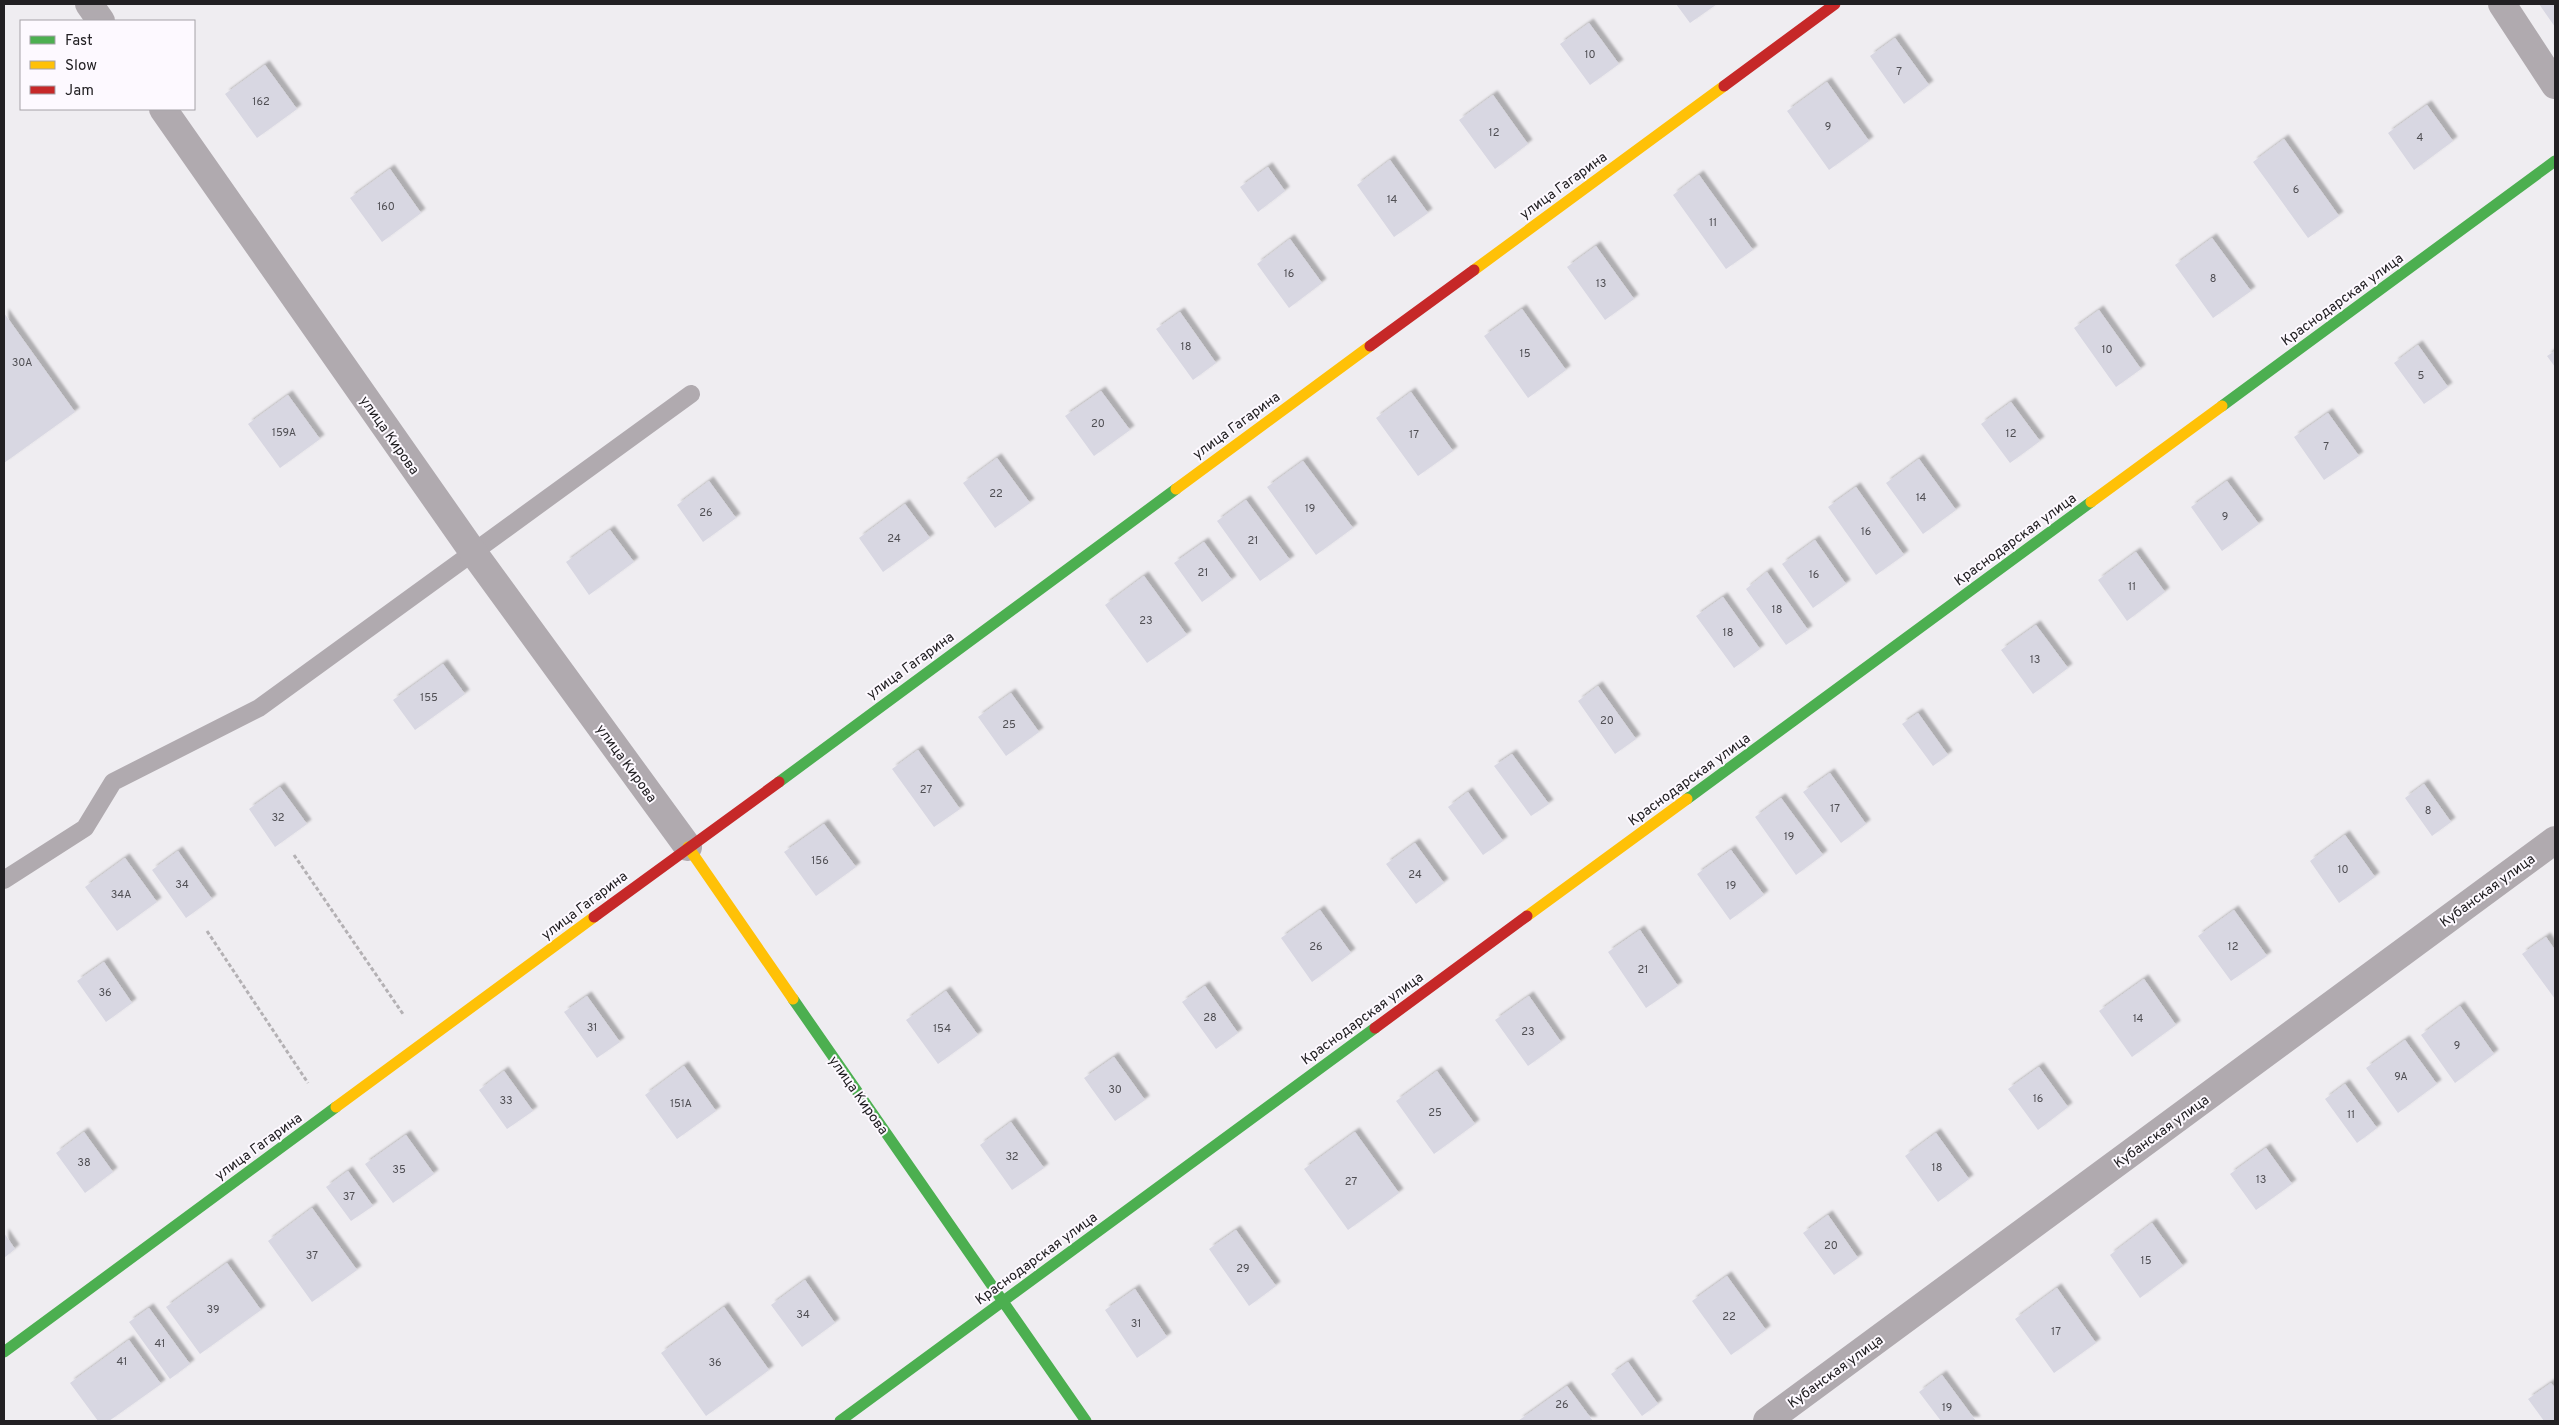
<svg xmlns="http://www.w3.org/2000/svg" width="2559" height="1425" font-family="Overpass,sans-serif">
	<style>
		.building { fill: #d8d7e2; filter: url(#shadow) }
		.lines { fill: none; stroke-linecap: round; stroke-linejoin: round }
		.path { stroke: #b4b1b4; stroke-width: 3; stroke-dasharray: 4 2.5; stroke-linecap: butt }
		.lane { stroke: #b0aaaf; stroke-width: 18 }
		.street { stroke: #b0aaaf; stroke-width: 28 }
		.fast { stroke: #4caf50; stroke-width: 11 }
		.slow { stroke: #ffc107; stroke-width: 11 }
		.jam { stroke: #c62828; stroke-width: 11 }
		.labels { text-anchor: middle; stroke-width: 4; stroke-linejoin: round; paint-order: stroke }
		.number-label { font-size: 11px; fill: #504f54 }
		.street-label { font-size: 14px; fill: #222023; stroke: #fdf9ff }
	</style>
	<defs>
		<filter id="shadow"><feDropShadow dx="4.5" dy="-4.5" stdDeviation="1" flood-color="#0004"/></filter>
	</defs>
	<rect width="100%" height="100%" fill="#efedf1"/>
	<!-- building -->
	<path class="building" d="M1676,4H1717L1690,23Z
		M2539,4H2555V27Z
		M1589,23L1619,64L1590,85L1560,44Z
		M1895,38L1929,85L1904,104L1870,56Z
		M265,65L297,109L257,138L225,94Z
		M1827,82L1869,141L1829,170L1787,111Z
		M1493,95L1528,144L1495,169L1459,120Z
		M2427,105L2453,141L2414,170L2388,133Z
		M2284,139L2339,216L2308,238L2253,162Z
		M1390,160L1428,213L1394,237L1357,185Z
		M1268,167L1285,191L1258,212L1240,187Z
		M390,169L421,213L382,242L350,198Z
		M1699,175L1753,250L1726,269L1673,195Z
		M2212,238L2251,291L2213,318L2175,265Z
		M1290,239L1322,283L1289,308L1257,264Z
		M1596,246L1634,299L1605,320L1567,267Z
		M1522,309L1566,370L1528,398L1484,336Z
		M2099,310L2141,369L2116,387L2074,328Z
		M1180,312L1216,363L1193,380L1156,329Z
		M4,313L75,412L4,463Z
		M2418,345L2448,387L2424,404L2394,363Z
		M2555,351V367L2547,356Z
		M1101,391L1130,430L1094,456L1065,416Z
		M1411,392L1453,451L1418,476L1376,418Z
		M288,395L320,439L280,468L248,424Z
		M2011,402L2040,441L2010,463L1981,424Z
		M2328,413L2359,456L2324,480L2294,437Z
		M997,458L1030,503L995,528L963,483Z
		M1919,459L1956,510L1923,534L1886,483Z
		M1303,461L1353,528L1316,555L1267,487Z
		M709,481L736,518L703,542L677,505Z
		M2227,481L2259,524L2222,551L2191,507Z
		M1856,487L1904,555L1876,575L1828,507Z
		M1246,500L1290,560L1260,581L1217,521Z
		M905,504L930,538L883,572L859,538Z
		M610,530L634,562L589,595L566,562Z
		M1815,540L1846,584L1813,608L1782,564Z
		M1204,542L1232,580L1202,602L1174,563Z
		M2136,552L2165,592L2127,621L2098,580Z
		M1767,572L1808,630L1786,645L1746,589Z
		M1144,576L1187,635L1147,663L1105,605Z
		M1723,597L1760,649L1734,668L1696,616Z
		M2036,625L2068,668L2033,694L2001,650Z
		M443,664L465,694L415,730L393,700Z
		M1598,686L1636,739L1615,754L1578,701Z
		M1011,693L1039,732L1006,756L978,717Z
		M1918,713L1948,755L1933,766L1902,724Z
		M918,750L960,809L934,827L892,769Z
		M1512,754L1549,804L1531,816L1494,766Z
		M1830,773L1866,824L1841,843L1803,792Z
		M2424,784L2451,822L2432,836L2405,798Z
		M280,787L307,824L275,847L249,809Z
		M1468,792L1503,841L1483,855L1448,807Z
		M1781,798L1823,855L1796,875L1755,817Z
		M824,824L856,867L816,896L784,852Z
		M2345,835L2375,877L2339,903L2310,861Z
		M1415,843L1444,883L1416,904L1386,864Z
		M1731,850L1764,895L1730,920L1697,874Z
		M178,851L212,899L186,918L152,870Z
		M125,858L157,902L117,931L85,887Z
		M1320,910L1351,953L1312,982L1281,938Z
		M2234,910L2267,956L2231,981L2198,936Z
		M1640,930L1678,986L1646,1008L1608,952Z
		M2546,937L2555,950V999L2522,954Z
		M104,962L132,1003L106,1022L77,981Z
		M2144,979L2176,1025L2132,1057L2099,1011Z
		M1205,986L1238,1033L1216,1049L1182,1002Z
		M946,991L978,1035L938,1064L906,1020Z
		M587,996L620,1042L597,1058L564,1012Z
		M1529,996L1561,1042L1528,1066L1495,1020Z
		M2460,1006L2494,1054L2455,1083L2421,1035Z
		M2405,1040L2437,1084L2398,1113L2366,1068Z
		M1114,1057L1145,1100L1115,1121L1084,1078Z
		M684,1066L716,1111L677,1139L645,1095Z
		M2039,1067L2068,1107L2038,1130L2008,1089Z
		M504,1071L533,1111L507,1129L479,1090Z
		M1437,1071L1475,1124L1434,1154L1396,1101Z
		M2345,1084L2377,1128L2357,1143L2325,1099Z
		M1011,1122L1044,1168L1012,1190L980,1145Z
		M84,1132L113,1172L85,1193L56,1153Z
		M1355,1132L1399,1193L1348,1230L1304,1169Z
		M1936,1133L1969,1179L1938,1202L1905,1156Z
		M406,1135L434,1174L393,1203L365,1164Z
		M2266,1148L2292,1184L2256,1210L2230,1174Z
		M348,1171L373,1206L351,1221L326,1187Z
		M312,1208L357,1270L312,1302L268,1241Z
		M1828,1215L1858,1258L1834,1275L1803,1233Z
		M2152,1223L2183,1266L2140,1298L2110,1255Z
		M1236,1230L1276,1286L1249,1306L1209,1249Z
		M4,1233L15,1249L4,1258Z
		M227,1263L261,1310L200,1354L166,1307Z
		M1727,1276L1766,1330L1731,1355L1692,1301Z
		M805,1280L835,1323L802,1347L771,1305Z
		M2057,1288L2096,1343L2054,1373L2015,1319Z
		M1135,1289L1167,1337L1137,1358L1105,1310Z
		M724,1307L769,1370L706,1416L661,1353Z
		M149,1308L190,1364L170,1379L129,1322Z
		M129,1340L161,1384L109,1421H98L70,1383Z
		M1628,1362L1658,1404L1642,1416L1611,1374Z
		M1942,1375L1976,1421H1941L1919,1392Z
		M2551,1383L2555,1388V1421H2544L2528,1399Z
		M1567,1386L1593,1421H1518Z"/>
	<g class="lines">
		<!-- path -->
		<path class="path" d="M294,855L403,1014
			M207,931L308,1083"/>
		<!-- lane -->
		<path class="lane" d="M4,880L85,828L113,782L259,708L691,394"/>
		<!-- street -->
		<path class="street" d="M89,4L101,21
			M2502,4L2555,85
			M163,109L473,552L688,847
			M1767,1421L2555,840"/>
		<!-- fast -->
		<path class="fast" d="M2222,406L2555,161
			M779,782L1176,489
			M1687,799L2091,502
			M793,999L1086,1421
			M4,1352L336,1107
			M840,1421L1375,1028"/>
		<!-- slow -->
		<path class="slow" d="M1474,270L1724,86
			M1176,489L1370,346
			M2091,502L2222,406
			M688,847L793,999
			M1527,916L1687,799
			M336,1107L594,917"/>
		<!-- jam -->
		<path class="jam" d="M1724,86L1835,4
			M1370,346L1474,270
			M594,917L779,782
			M1375,1028L1527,916"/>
	</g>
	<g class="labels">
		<!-- number labels -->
		<g class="number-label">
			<text x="1590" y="58">10</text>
			<text x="1899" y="75">7</text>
			<text x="261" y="105">162</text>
			<text x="1828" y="130">9</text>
			<text x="1494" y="136">12</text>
			<text x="2420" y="141">4</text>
			<text x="2296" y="193">6</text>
			<text x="1392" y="203">14</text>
			<text x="386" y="210">160</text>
			<text x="1713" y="226">11</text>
			<text x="1289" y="277">16</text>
			<text x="2213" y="282">8</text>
			<text x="1601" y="287">13</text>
			<text x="1186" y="350">18</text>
			<text x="2107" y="353">10</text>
			<text x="1525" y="357">15</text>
			<text x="22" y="366">30А</text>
			<text x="2421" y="379">5</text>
			<text x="1098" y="427">20</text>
			<text x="284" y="436">159А</text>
			<text x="2011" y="437">12</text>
			<text x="1414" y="438">17</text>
			<text x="2326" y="450">7</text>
			<text x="996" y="497">22</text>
			<text x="1921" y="501">14</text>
			<text x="1310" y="512">19</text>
			<text x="706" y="516">26</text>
			<text x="2225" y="520">9</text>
			<text x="1866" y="535">16</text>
			<text x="894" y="542">24</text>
			<text x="1253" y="544">21</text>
			<text x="1203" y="576">21</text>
			<text x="1814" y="578">16</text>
			<text x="2132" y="590">11</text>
			<text x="1777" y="613">18</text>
			<text x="1146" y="624">23</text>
			<text x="1728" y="636">18</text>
			<text x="2035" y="663">13</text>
			<text x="429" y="701">155</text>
			<text x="1607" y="724">20</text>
			<text x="1009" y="728">25</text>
			<text x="926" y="793">27</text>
			<text x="1835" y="812">17</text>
			<text x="2428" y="814">8</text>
			<text x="278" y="821">32</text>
			<text x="1789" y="840">19</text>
			<text x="820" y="864">156</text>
			<text x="2343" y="873">10</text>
			<text x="1415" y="878">24</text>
			<text x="182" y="888">34</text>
			<text x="1731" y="889">19</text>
			<text x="121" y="898">34А</text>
			<text x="1316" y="950">26</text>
			<text x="2233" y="950">12</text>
			<text x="1643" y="973">21</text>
			<text x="105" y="996">36</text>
			<text x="1210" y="1021">28</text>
			<text x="2138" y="1022">14</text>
			<text x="592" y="1031">31</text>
			<text x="942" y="1032">154</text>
			<text x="1528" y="1035">23</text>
			<text x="2457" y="1049">9</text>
			<text x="2401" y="1080">9А</text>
			<text x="1115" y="1093">30</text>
			<text x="2038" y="1102">16</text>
			<text x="506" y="1104">33</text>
			<text x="681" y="1107">151А</text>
			<text x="1435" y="1116">25</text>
			<text x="2351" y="1118">11</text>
			<text x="1012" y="1160">32</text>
			<text x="84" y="1166">38</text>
			<text x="1937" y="1171">18</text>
			<text x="399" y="1173">35</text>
			<text x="2261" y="1183">13</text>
			<text x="1351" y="1185">27</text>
			<text x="349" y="1200">37</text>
			<text x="1831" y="1249">20</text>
			<text x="312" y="1259">37</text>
			<text x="2146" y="1264">15</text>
			<text x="1243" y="1272">29</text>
			<text x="213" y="1313">39</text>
			<text x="803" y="1318">34</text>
			<text x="1729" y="1320">22</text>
			<text x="1136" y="1327">31</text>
			<text x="2056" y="1335">17</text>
			<text x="160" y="1347">41</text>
			<text x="122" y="1365">41</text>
			<text x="715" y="1366">36</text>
			<text x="1562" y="1408">26</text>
			<text x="1947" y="1411">19</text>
		</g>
		<!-- street labels -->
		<g class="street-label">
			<text transform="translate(1563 185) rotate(-36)" y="5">улица Гагарина</text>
			<text transform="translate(2342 299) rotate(-36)" y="5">Краснодарская улица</text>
			<text transform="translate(1236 425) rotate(-36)" y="5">улица Гагарина</text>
			<text transform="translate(390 435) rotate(55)" y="5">улица Кирова</text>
			<text transform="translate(2015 539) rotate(-36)" y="5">Краснодарская улица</text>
			<text transform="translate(910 665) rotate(-36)" y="5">улица Гагарина</text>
			<text transform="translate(627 763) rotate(54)" y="5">улица Кирова</text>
			<text transform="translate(1689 779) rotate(-36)" y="5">Краснодарская улица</text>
			<text transform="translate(2487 890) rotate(-36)" y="5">Кубанская улица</text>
			<text transform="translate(584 905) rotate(-37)" y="5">улица Гагарина</text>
			<text transform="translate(1362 1018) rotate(-36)" y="5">Краснодарская улица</text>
			<text transform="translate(859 1095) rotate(55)" y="5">улица Кирова</text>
			<text transform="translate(2161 1131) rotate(-36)" y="5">Кубанская улица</text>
			<text transform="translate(258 1146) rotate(-36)" y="5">улица Гагарина</text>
			<text transform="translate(1036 1258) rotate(-36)" y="5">Краснодарская улица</text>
			<text transform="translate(1835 1371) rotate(-36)" y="5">Кубанская улица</text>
		</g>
	</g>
	<!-- border -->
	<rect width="2559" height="1425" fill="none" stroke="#222023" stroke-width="10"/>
	<!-- legend -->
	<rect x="20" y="20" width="175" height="90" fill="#fdf9ff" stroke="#a5a2a7"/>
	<rect x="30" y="36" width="25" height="8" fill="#4caf50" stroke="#a5a2a7"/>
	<text x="65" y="45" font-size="15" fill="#222023">Fast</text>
	<rect x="30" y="61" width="25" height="8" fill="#ffc107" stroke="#a5a2a7"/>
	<text x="65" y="70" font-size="15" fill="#222023">Slow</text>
	<rect x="30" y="86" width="25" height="8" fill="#c62828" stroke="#a5a2a7"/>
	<text x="65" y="95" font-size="15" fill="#222023">Jam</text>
</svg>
